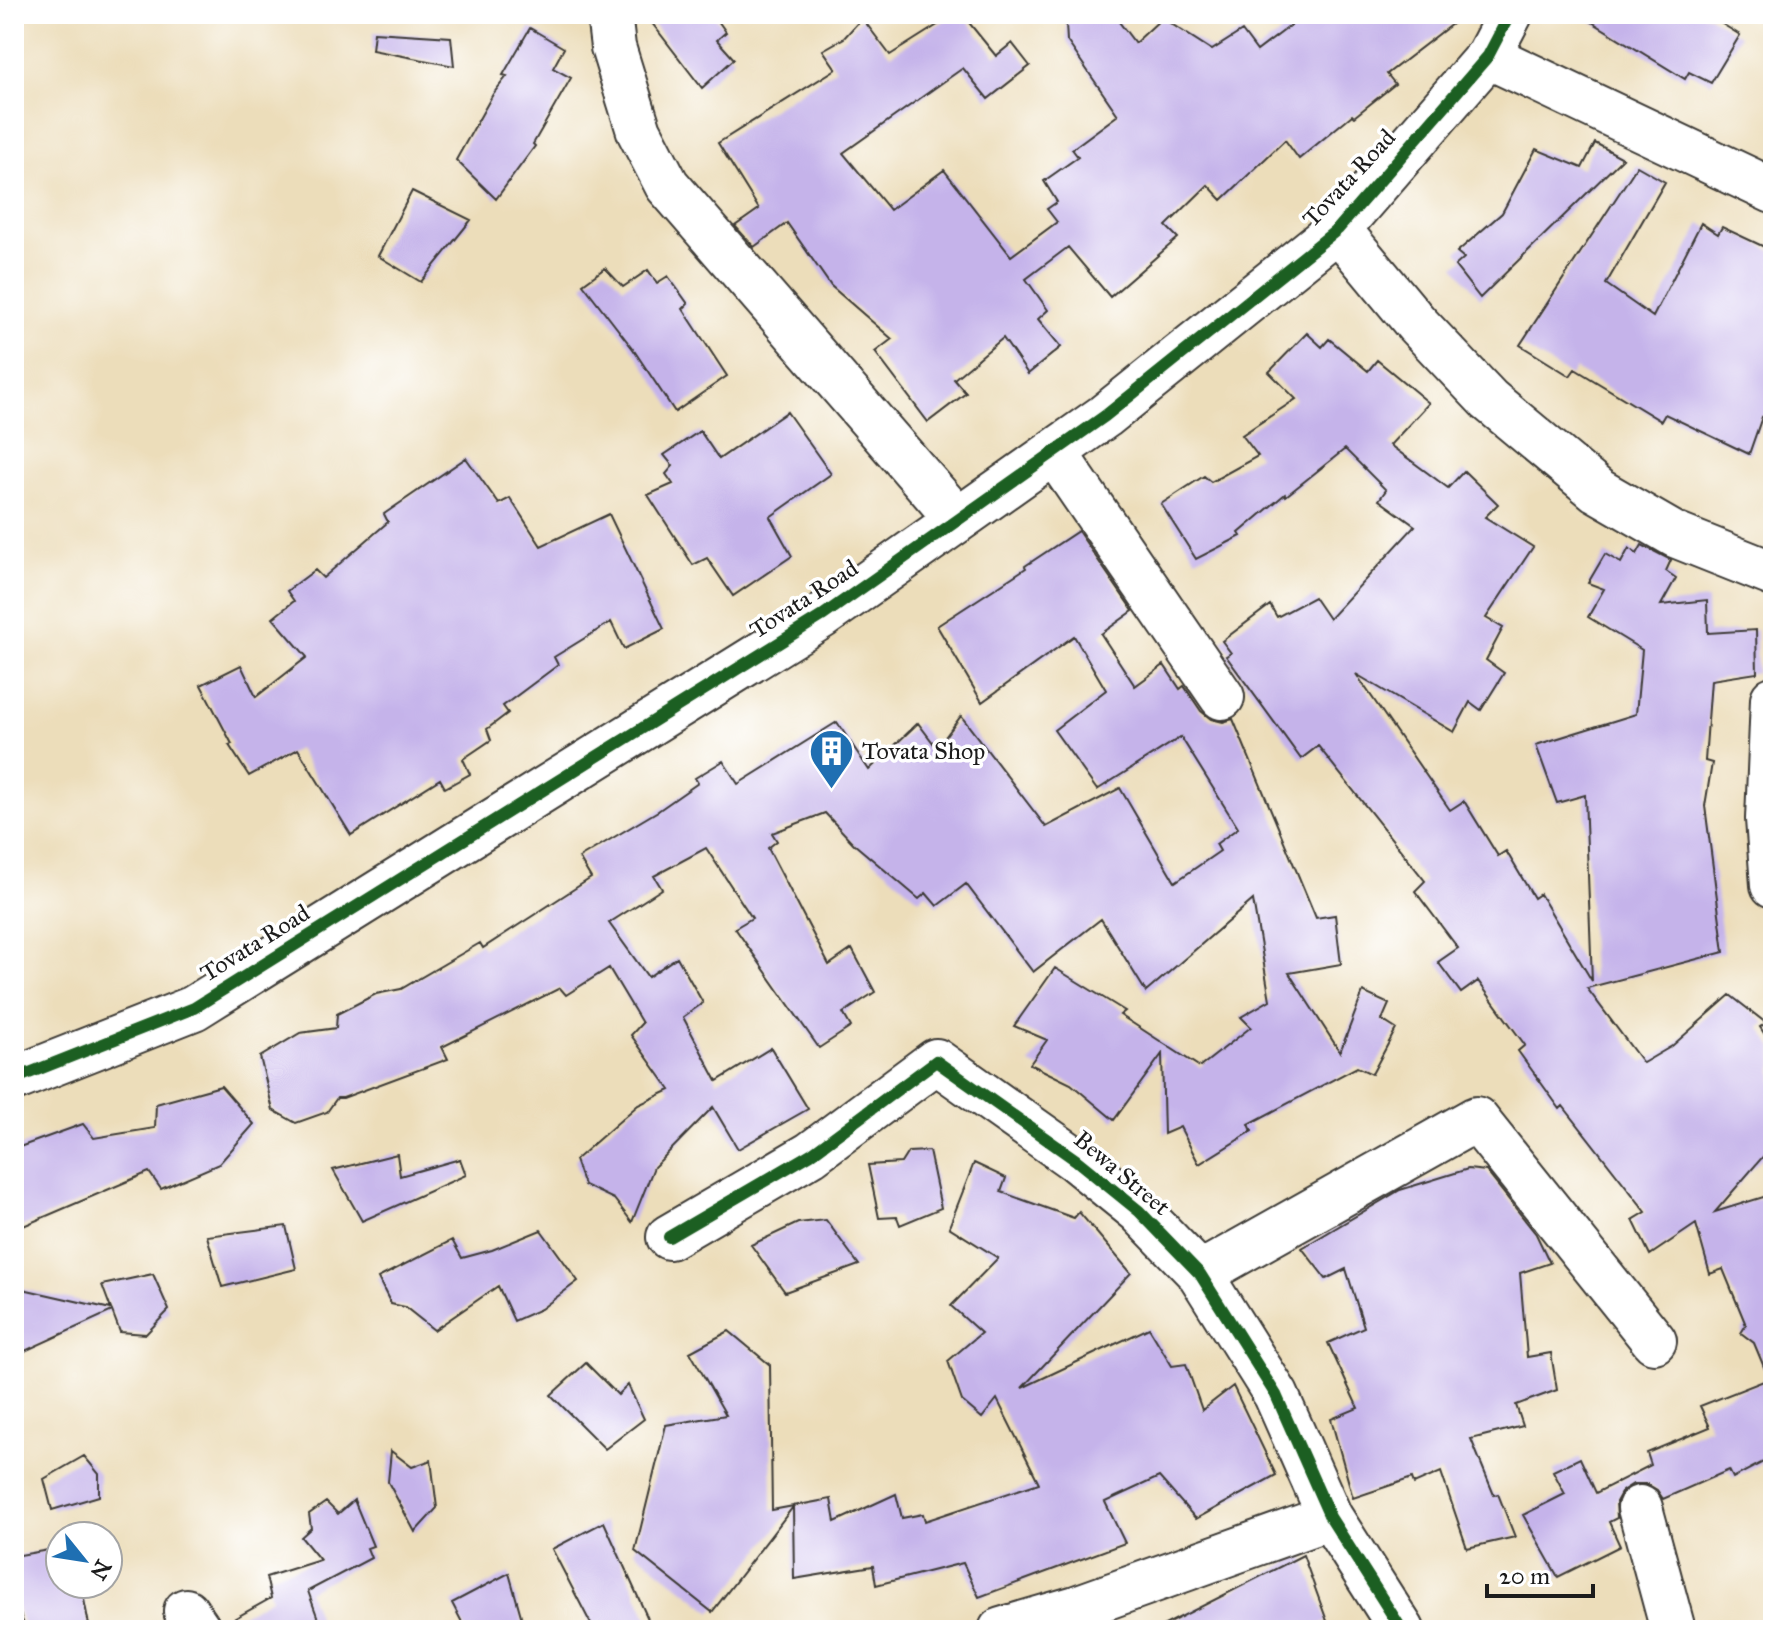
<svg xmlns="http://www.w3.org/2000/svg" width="1787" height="1644" font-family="'IM FELL Great Primer',serif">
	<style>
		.building { fill: #c5b3ea }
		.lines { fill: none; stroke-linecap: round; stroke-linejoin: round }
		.minor-casing { stroke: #3b3934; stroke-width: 48 }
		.minor { stroke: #fff; stroke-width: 44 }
		.cycleway-casing { stroke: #fff; stroke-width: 17 }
		.cycleway { stroke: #1b5e20; stroke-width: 12 }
		.labels { text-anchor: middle; stroke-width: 7; stroke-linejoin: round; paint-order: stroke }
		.street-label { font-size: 24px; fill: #1c1c1c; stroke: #fff }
		.poi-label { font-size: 24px; fill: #1c1c1c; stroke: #fff; text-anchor: start }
	</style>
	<rect width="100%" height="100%" fill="#fff"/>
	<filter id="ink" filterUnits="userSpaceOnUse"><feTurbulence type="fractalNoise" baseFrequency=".0125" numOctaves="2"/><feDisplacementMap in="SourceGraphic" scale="16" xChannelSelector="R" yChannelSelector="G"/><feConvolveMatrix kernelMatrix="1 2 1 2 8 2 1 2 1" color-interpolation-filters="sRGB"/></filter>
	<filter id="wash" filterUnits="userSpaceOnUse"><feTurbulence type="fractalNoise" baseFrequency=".006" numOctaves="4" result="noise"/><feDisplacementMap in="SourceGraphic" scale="32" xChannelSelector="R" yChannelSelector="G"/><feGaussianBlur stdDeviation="1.8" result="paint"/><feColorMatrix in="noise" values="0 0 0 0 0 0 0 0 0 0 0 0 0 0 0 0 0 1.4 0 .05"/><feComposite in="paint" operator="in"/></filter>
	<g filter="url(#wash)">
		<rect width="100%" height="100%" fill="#ecddba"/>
		<g id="blocks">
			<!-- building -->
			<path class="building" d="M645,14H713L726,32L717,40L734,59L702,88Z
				M955,14H962L996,56L1012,43L1030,66L988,99L963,68L843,153L890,210L944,170L1011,256L1057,222L1047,209L1057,202L1044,181L1078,157L1072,149L1118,115L1067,41L1066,24L1079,14H1113L1135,43L1162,18L1212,50L1242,31L1257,51L1306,14H1465L1387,74L1395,84L1354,117L1352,115L1299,159L1285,140L1222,200L1208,185L1166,226L1178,238L1110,297L1068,247L1026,279L1048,310L1038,319L1061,347L1028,374L1003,338L954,379L966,393L928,422L875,352L892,339L831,286L787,223L754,247L735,226L759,209L718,143L836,69L823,50L844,38L862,18L890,55Z
				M1579,14H1706L1740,35L1711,83L1689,72L1685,79Z
				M530,28L564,48L553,68L571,78L533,144L535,146L496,199L456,160L493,94L507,76L503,75Z
				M374,32L451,37L454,66L372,50Z
				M1595,143L1623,158L1480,298L1455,266L1464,258L1457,252L1502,213L1536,149L1582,168Z
				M1637,166L1665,182L1606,284L1653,317L1701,223L1718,234L1722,227L1773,251V423L1762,417L1749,454L1665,414L1661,421L1575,369L1570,376L1520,345Z
				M412,191L471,220L421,282L378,256Z
				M605,268L623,287L648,270L657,283L668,276L688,304L683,309L727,376L675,412L633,349L583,284Z
				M1307,333L1322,347L1329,339L1368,371L1377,360L1429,403L1390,445L1448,488L1464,471L1498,504L1485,517L1533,547L1486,618L1503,628L1486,660L1504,673L1481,710L1470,702L1454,732L1356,674L1450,810L1464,801L1498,856L1506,851L1534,898L1540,894L1592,981L1585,795L1557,803L1536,745L1636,714L1642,650L1588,617L1604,589L1588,583L1605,554L1621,563L1629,548L1637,554L1642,545L1671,560L1666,571L1676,578L1661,605L1707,600L1708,633L1756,630L1757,673L1711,680L1705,761L1712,763L1705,806L1724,952L1587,988L1643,1063L1672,1046L1730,995L1766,1023L1760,1027L1773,1047V1145L1715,1212L1773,1194V1457L1733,1478L1729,1470L1663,1499L1657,1490L1647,1484H1633L1622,1491L1616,1502L1617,1518L1609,1522L1620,1546L1558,1577L1523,1515L1565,1494L1553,1471L1580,1458L1596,1493L1651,1465L1647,1453L1710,1427L1700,1406L1769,1379L1754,1343L1741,1333L1746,1325L1723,1269L1710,1274L1696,1224L1650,1255L1633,1220L1646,1212L1563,1106L1560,1109L1518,1051L1525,1045L1478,981L1461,993L1438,962L1458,948L1415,891L1425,881L1318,746L1301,759L1226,656L1231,653L1222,641L1270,605L1277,617L1314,597L1329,619L1415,526L1379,500L1386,490L1345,449L1286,496L1285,494L1239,533L1241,536L1196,559L1161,504L1204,476L1211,482L1258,456L1242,435L1296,399L1269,372Z
				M787,412L831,474L770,517L792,556L733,596L707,558L693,565L648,495L673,484L666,474L673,466L664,455L700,431L719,459Z
				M466,458L499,504L510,498L541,546L609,514L664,629L624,649L611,622L554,657L558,665L503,706L508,713L487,729L491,740L463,759L470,774L445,788L440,779L351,835L298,749L249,776L229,745L232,744L201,685L241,665L256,697L307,657L273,618L294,601L287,591L315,570L323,578L388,522L384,514Z
				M1078,531L1133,611L1101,634L1135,686L1164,665L1180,689L1184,686L1201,711L1211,719L1223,722L1233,719L1316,918L1335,915L1341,964L1289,973L1340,1052L1363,992L1389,1004L1382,1020L1396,1029L1372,1074L1357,1067L1249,1124L1252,1131L1199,1164L1180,1127L1164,1134L1162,1054L1114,1120L1071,1084L1030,1064L1047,1040L1014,1026L1055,968L1125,1011L1120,1015L1200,1067L1251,1027L1241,1017L1270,1000L1253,900L1146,992L1101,919L1033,972L966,884L937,906L926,893L919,899L854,844L825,813L772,833L777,841L768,848L829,965L852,949L875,992L843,1013L851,1027L819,1048L735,928L752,918L706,848L654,876L662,889L609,923L648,977L677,957L703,1003L683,1017L717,1081L771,1048L808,1109L738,1149L713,1107L654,1167L632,1222L614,1199L584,1185L575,1160L638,1105L670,1090L631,1035L642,1023L609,968L566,995L560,988L442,1047L448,1059L343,1098H337L327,1112L296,1123L273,1110L260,1057L300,1033L336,1028L337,1014L376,994L401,989L480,943L483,948L591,878L579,858L658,811L698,783L695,778L723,761L738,784L837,722L869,770L918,723L937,748L961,716L1046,827L1120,788L1175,882L1220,851L1216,844L1238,828L1181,737L1097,790L1054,730L1106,690L1074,636L982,702L937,626L1026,568L1025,566Z
				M221,1086L254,1124L219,1164L161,1189L149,1172L14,1230V1149L83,1124L94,1138L155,1128L156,1104Z
				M929,1151L941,1208L900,1225L897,1217L879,1218L868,1165L901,1163L908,1152Z
				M397,1154L400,1176L460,1159L466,1175L362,1221L333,1170Z
				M974,1163L1006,1178L1001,1192L1074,1218L1079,1212L1131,1273L1022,1388L1149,1328L1172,1366L1186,1364L1202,1410L1233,1386L1276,1475L1196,1519L1159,1477L1105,1502L1125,1543L979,1597L963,1563L876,1585L873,1566L794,1579L793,1507L712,1612L635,1551L666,1425L726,1415L690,1352L729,1331L770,1365L772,1510L831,1499L835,1522L896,1494L902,1518L923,1514L925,1521L1039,1483L997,1399L982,1418L962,1401L948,1361L981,1333L951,1306L998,1258L949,1227Z
				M1468,1169L1486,1171L1536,1234L1550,1263L1520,1273L1527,1357L1551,1353L1557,1390L1516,1405L1523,1426L1471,1439L1494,1495L1498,1494L1515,1537L1467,1548L1441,1472L1414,1484L1412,1478L1353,1498L1331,1419L1358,1408L1328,1343L1364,1327L1346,1269L1326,1279L1302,1248L1400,1190Z
				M826,1220L859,1265L785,1292L751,1245L798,1223Z
				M286,1226L296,1269L222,1287L207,1236Z
				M541,1230L578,1281L541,1309L514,1321L498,1286L434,1330L405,1307L391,1304L378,1278L452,1240L462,1258L492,1250Z
				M153,1274L169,1310L146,1334L120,1332L112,1311L14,1356V1287L111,1309L102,1285Z
				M586,1363L618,1395L628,1385L644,1419L605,1449L551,1395Z
				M391,1451L412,1467L431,1460L437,1508L415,1532L388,1482Z
				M84,1456L99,1474V1496L52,1510L44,1479Z
				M354,1500L373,1546L367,1548L371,1558L308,1591L322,1630H224L223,1625L271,1598L266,1577L320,1560L301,1537L311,1528L309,1514L326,1502L338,1514Z
				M604,1522L653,1630H594L552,1549Z
				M60,1548V1584H81L90,1630H26L14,1598V1556Z
				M1303,1555L1327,1621L1308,1630H1155Z
				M509,1573L525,1630H466L452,1603Z"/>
		</g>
	</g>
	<g filter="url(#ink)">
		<use href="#blocks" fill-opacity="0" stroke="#3b3934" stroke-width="2"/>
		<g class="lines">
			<defs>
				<path id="minor" d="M609,14L613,47L639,131L667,185L958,520
					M1488,56L1773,191
					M1338,229L1416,323L1489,400L1597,490L1675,535L1773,574
					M1054,452L1222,697
					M1773,699L1768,819L1773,885
					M14,1079L194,1008L822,616L1105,416L1338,229L1488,56L1510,14
					M669,1237L811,1154L936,1061L1076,1160L1139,1211L1200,1274L1276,1395L1330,1517L1402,1630
					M1200,1274L1476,1119L1654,1341
					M1640,1508L1673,1630
					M186,1611L199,1630
					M1001,1630L1076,1608L1330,1517"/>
			</defs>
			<!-- minor casing -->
			<use href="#minor" class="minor-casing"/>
			<!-- minor -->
			<use href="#minor" class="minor"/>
			<defs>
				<path id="cycleway" d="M14,1079L194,1008L822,616L1105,416L1338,229L1488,56L1510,14
					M669,1237L811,1154L936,1061L1076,1160L1139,1211L1200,1274L1276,1395L1330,1517L1402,1630"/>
			</defs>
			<!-- cycleway casing -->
			<use href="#cycleway" class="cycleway-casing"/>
			<!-- cycleway -->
			<use href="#cycleway" class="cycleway"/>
		</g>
	</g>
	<!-- icons -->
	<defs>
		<symbol id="building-pin" viewBox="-11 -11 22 30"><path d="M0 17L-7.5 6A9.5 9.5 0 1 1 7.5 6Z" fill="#1f6fb2" stroke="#fff"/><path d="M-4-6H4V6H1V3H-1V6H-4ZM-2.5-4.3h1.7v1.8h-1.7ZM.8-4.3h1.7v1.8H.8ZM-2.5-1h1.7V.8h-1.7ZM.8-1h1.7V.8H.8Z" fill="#fff"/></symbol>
	</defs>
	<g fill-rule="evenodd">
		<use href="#building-pin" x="806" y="726" width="51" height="69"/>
	</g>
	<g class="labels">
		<!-- street labels -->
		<g class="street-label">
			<text transform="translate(1349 178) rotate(-47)" y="8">Tovata Road</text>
			<text transform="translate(804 599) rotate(-33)" y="8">Tovata Road</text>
			<text transform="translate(255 943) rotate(-32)" y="8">Tovata Road</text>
			<text transform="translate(1122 1173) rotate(40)" y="8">Bewa Street</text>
		</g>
		<!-- poi labels -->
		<g class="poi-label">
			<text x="862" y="759">Tovata Shop</text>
		</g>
	</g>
	<!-- margin -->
	<rect width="1787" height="1644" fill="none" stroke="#fff" stroke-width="48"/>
	<!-- north arrow -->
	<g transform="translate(84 1560) rotate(120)"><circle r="38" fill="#ffffff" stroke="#a4a4a4" stroke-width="2"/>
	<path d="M0-6L14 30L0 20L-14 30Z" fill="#1f6fb2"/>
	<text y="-12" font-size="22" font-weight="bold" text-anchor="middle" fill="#1c1c1c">N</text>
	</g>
	<!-- scale -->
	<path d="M1487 1584v12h106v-12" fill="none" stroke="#1c1c1c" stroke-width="4"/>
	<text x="1499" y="1584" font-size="24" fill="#1c1c1c" stroke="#ffffff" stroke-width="6" paint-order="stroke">20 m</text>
</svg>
